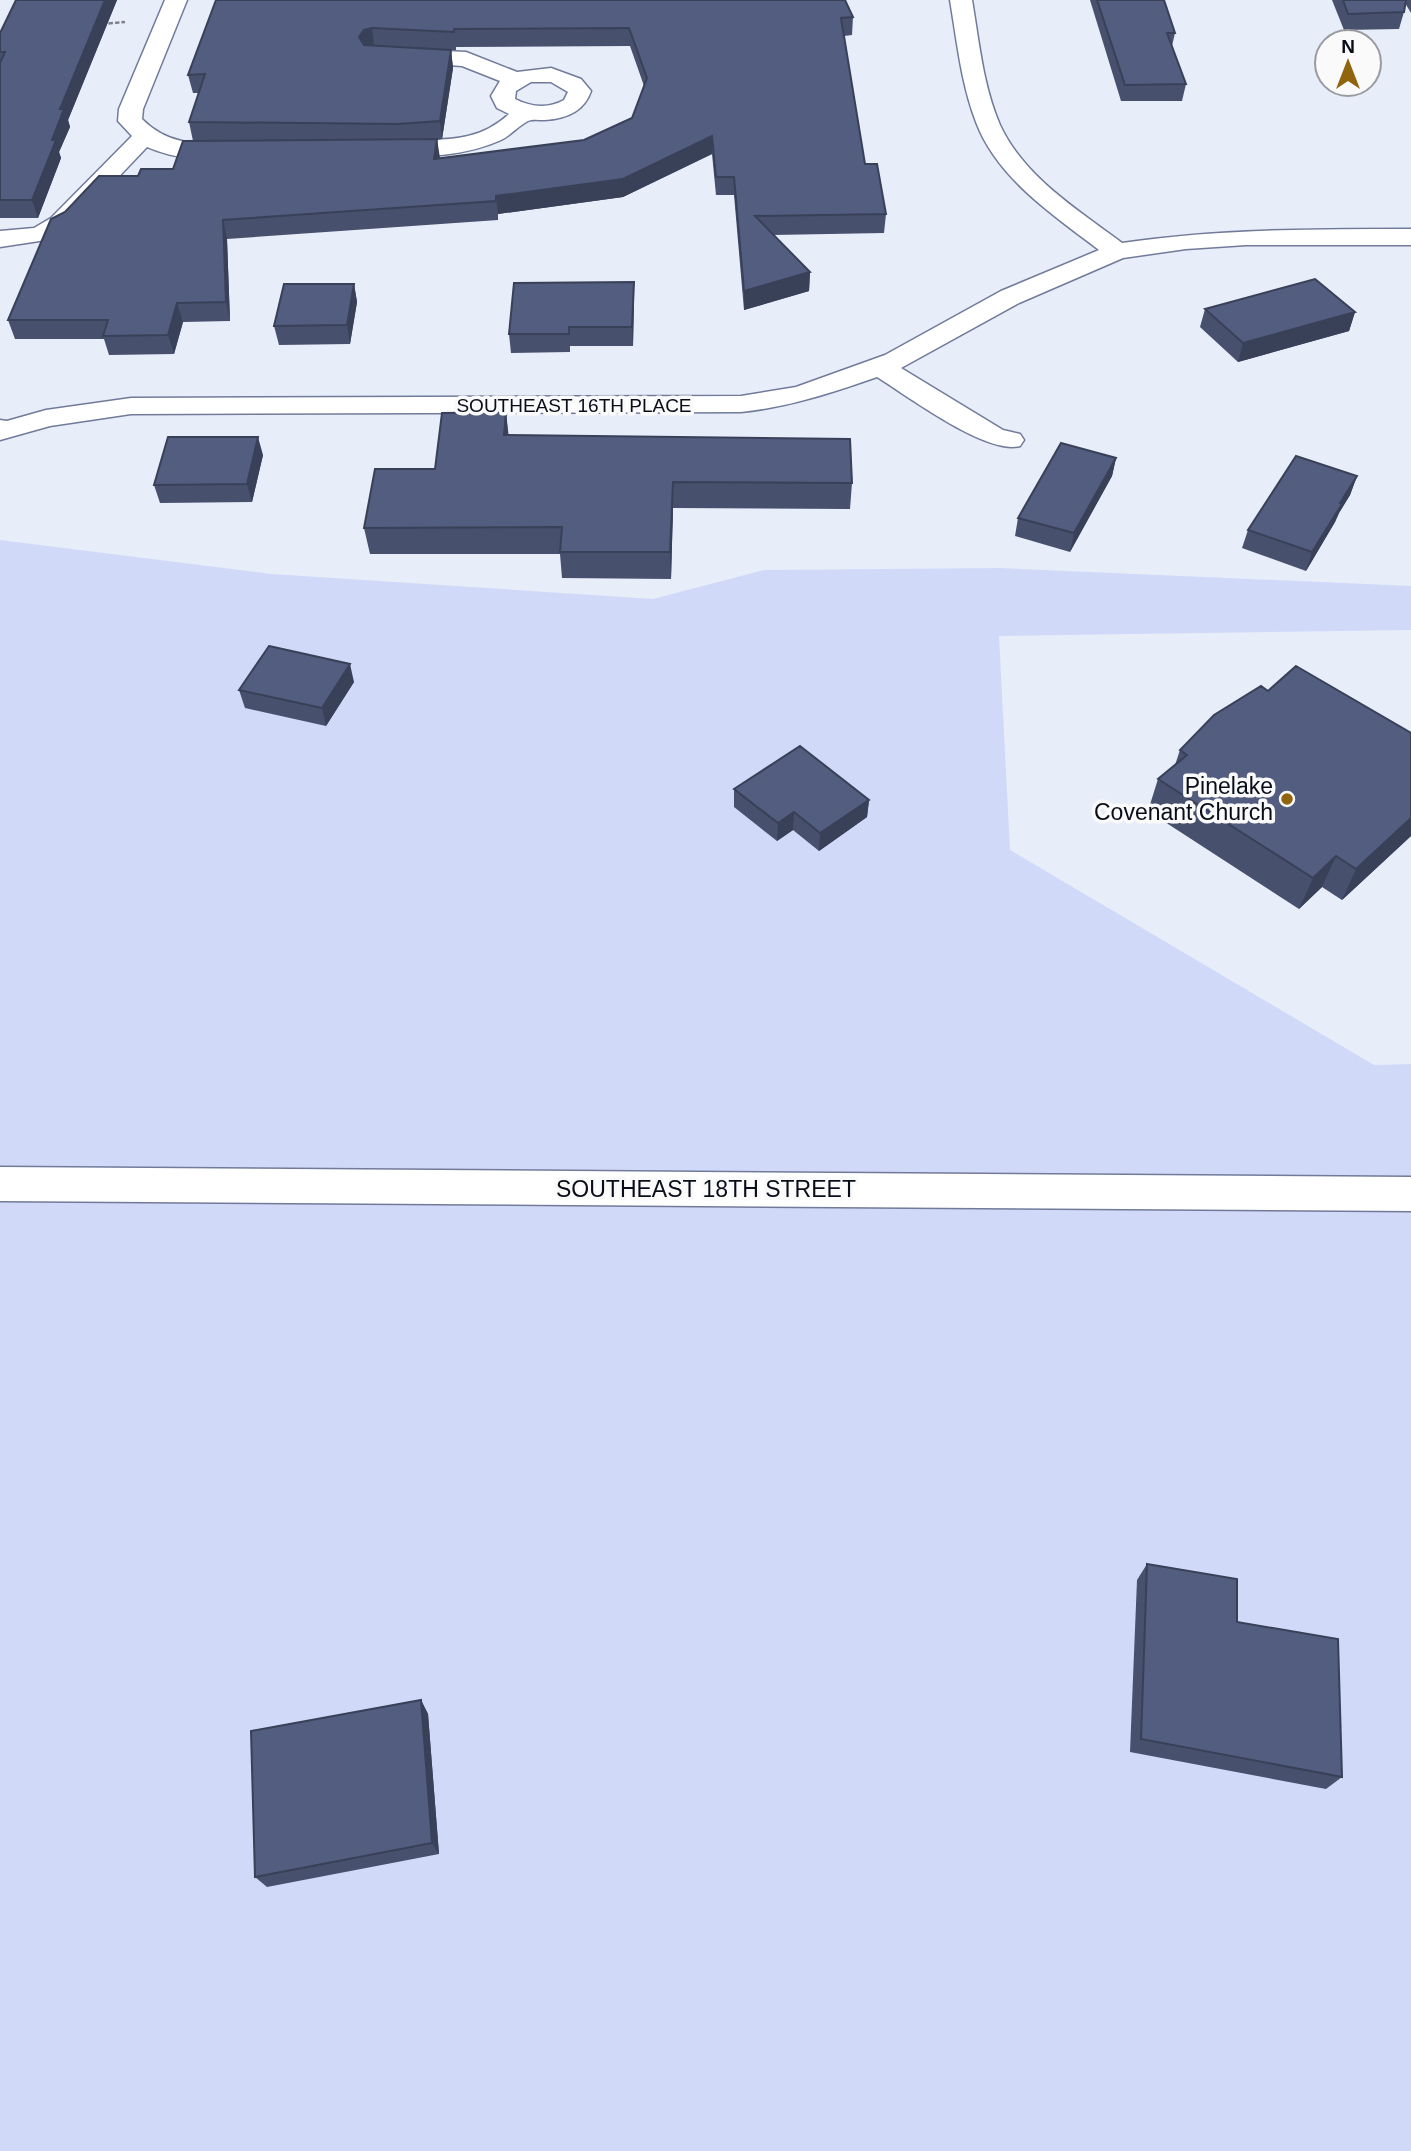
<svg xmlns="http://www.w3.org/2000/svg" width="1411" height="2151" font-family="Arial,sans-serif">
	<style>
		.green { fill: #d0daf8 }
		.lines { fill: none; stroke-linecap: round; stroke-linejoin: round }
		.minor-casing { stroke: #717b99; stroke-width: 3 }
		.path { stroke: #7c808c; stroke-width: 2.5; stroke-dasharray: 4.5 2; stroke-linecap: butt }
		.minor { fill: #fff; fill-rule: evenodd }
		.wall { fill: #47506d; fill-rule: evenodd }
		.shaded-wall { fill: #394159 }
		.building { fill: #525d7f; stroke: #394159; stroke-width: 2 }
		.poi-dot { fill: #90650e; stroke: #fafafa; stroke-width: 2.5 }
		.labels { text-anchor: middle; stroke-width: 7; stroke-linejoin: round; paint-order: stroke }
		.far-street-label { font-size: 19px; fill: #090d18; stroke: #fafafa }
		.poi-label { font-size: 23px; fill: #090d18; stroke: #fafafa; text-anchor: end }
		.street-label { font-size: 23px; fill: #090d18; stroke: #fafafa }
	</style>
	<rect width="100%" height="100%" fill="#e8edfa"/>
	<!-- green -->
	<path class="green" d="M0,540L272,574L653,599L764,570L1001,568L1411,586V630L999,636L1010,850L1374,1065L1411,1064V2151H0Z"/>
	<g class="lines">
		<defs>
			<path id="minor" d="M165,0H187L143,109L142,119C169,146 198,144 233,144L241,146L245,151L241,156C212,163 174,159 147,147L69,229L46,240L0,247V231L34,228L51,218L132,136L118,121L119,109Z
				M950,0H972C979,41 983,86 1000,125C1024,177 1078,210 1122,243C1219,229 1313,229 1411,229V245H1246L1186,249L1123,258L1019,303L901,368L1003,430L1020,434L1024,440L1020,446C986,455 908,396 877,377C831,393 789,407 741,412L131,414L50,426L0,440V420L7,421L46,410L131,398L741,396L796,387L885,355L1001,291L1099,250C1053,215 997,178 976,122C961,83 957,41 950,0Z
				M401,49L466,52L517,72L551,68L581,79L591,91C584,112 565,119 544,120C539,120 532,119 528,121C518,126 511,135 501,140C466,156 426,157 388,157L380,155L376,150L380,145C426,133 467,152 509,114L497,108L491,96L500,81L462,66L393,61L390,56L393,51ZM531,82H551L568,92L564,100C548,109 531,107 515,99L516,91Z
				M0,1167L1411,1177V1211L0,1201Z"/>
		</defs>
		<!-- minor casing -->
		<use href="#minor" class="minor-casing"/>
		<!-- path -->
		<path class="path" d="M102,24L125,22"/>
		<!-- minor -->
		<use href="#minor" class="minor"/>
	</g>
	<!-- wall -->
	<path class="wall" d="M16,0H117L68,120L70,127L59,152L61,158L38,218H0V33Z
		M216,0L853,17L852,35L844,36L865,164L886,214L884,233L773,235L810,272L809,291L744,310L734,195H716L712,154L623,197L498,214V220L227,239L230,321L183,322L174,354L109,355L104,339H15L8,320L138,176L173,169L193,141L189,122L199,93H193L188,75ZM630,46L644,86L632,118L584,140L439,159L437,140L442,139L453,68L451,50H456V47Z
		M1090,0H1164L1175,33L1172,46L1186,84L1182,101H1121Z
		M1332,0H1411V13L1405,3L1404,12L1399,29L1344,30Z
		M634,282L633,346H570V352L511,353L509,334Z
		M354,284L357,302L350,344L279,345L274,326Z
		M1205,309L1355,312L1349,331L1238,362L1200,327Z
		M506,412L508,435L852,483L850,509L673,508L671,579L562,578L560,554H370L364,528L435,469Z
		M263,455L252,502L160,503L154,485Z
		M1116,458L1112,476L1070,552L1015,536L1018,518Z
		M1357,476L1350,495L1339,513L1335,522L1306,571L1242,548L1248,530Z
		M354,682L326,726L245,708L239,690Z
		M1268,691L1411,733V836L1342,900L1322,887L1299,909L1148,811L1158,779L1175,765L1180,750Z
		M734,789L869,800L867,817L819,851L793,830L777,841L734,807Z
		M1147,1564L1342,1777L1326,1789L1130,1752L1137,1580Z
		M421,1700L428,1714L439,1854L267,1887L255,1877Z"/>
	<!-- shaded-wall -->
	<path class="shaded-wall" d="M105,0H117L68,120L70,127L59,152L61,158L38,218L32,200L60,109Z
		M372,28L374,46L366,48L359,37L364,30Z
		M451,50L453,68L442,139L440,121Z
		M712,136V154L623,197L498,214L496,196Z
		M437,139L440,158L436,178L434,159Z
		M223,220L227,239L230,321L226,302Z
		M810,272L809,291L744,310V291Z
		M634,282V301L633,346L632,327Z
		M354,284L357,302L350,344L347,325Z
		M177,303L183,322L174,354L168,335Z
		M1355,312L1349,331L1238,362L1243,343Z
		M506,412L509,439L504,435Z
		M258,437L263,455L252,502L247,484Z
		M1116,458L1112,476L1070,552L1074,533Z
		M1357,476L1350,495L1339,513L1335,522L1306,571L1312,552L1340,503Z
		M673,482V508L671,579L670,552Z
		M350,664L354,682L326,726L322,708Z
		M869,800L867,817L819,851L820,833Z
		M794,812L793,830L777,841L778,823Z
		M1411,818V836L1342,900L1356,869Z
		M1336,856L1322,887L1299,909L1313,878Z
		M421,1700L428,1714L439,1854L432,1843Z"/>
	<!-- building -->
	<path class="building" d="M16,0H105L60,109H64L52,140H56L32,200H0V63L5,52H0V33Z
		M216,0H845L853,17L841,18L865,164H877L886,214L755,216L810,272L744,291L734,177H716L712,136L623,179L496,196V201L223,220L226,302L177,303L168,335L103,336L108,320H8L51,219L65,212L99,176H138L141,169H173L183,141L437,139L434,159L584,140L632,118L647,78L629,28L454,29V32L372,28L364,30L359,37L364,45L451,50L440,121L398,124L189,122L205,74L188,75Z
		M1097,0H1164L1175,33H1167L1186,84L1125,85Z
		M1343,0H1406L1404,12L1348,14Z
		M1315,279L1355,312L1243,343L1205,309Z
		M634,282L632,327H569V334H509L514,283Z
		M284,284H354L347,325L274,326Z
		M506,412L504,435L850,439L852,483L673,482L670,552H560L562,527L364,528L375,469H435L442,413Z
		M168,437H258L247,484L154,485Z
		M1061,443L1116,458L1074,533L1018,518Z
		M1296,456L1357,476L1340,503L1342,504L1312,552L1248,530Z
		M269,646L350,664L322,708L239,690Z
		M1296,666L1411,733V818L1356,869L1336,856L1313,878L1158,779L1187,755L1180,750L1214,715L1261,686L1268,691Z
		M800,746L869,800L820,833L794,812L778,823L734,789Z
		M1147,1564L1237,1579V1622L1338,1639L1342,1777L1141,1739Z
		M421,1700L432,1843L255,1877L251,1731Z"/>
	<!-- markers -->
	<circle class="poi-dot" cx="1287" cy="799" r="7"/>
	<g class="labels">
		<!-- far-street labels -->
		<g class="far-street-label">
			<text x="574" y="412">SOUTHEAST 16TH PLACE</text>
		</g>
		<!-- poi labels -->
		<g class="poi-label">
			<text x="1273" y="794">Pinelake<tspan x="1273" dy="26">Covenant Church</tspan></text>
		</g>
		<!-- street labels -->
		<g class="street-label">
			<text x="706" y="1197">SOUTHEAST 18TH STREET</text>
		</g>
	</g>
	<!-- north arrow -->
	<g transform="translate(1348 63)"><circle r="33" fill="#fafafa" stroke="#9a9ba0" stroke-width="2"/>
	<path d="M0-5L12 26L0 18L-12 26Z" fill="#90650e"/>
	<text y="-10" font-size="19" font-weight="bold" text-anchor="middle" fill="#090d18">N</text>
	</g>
</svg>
